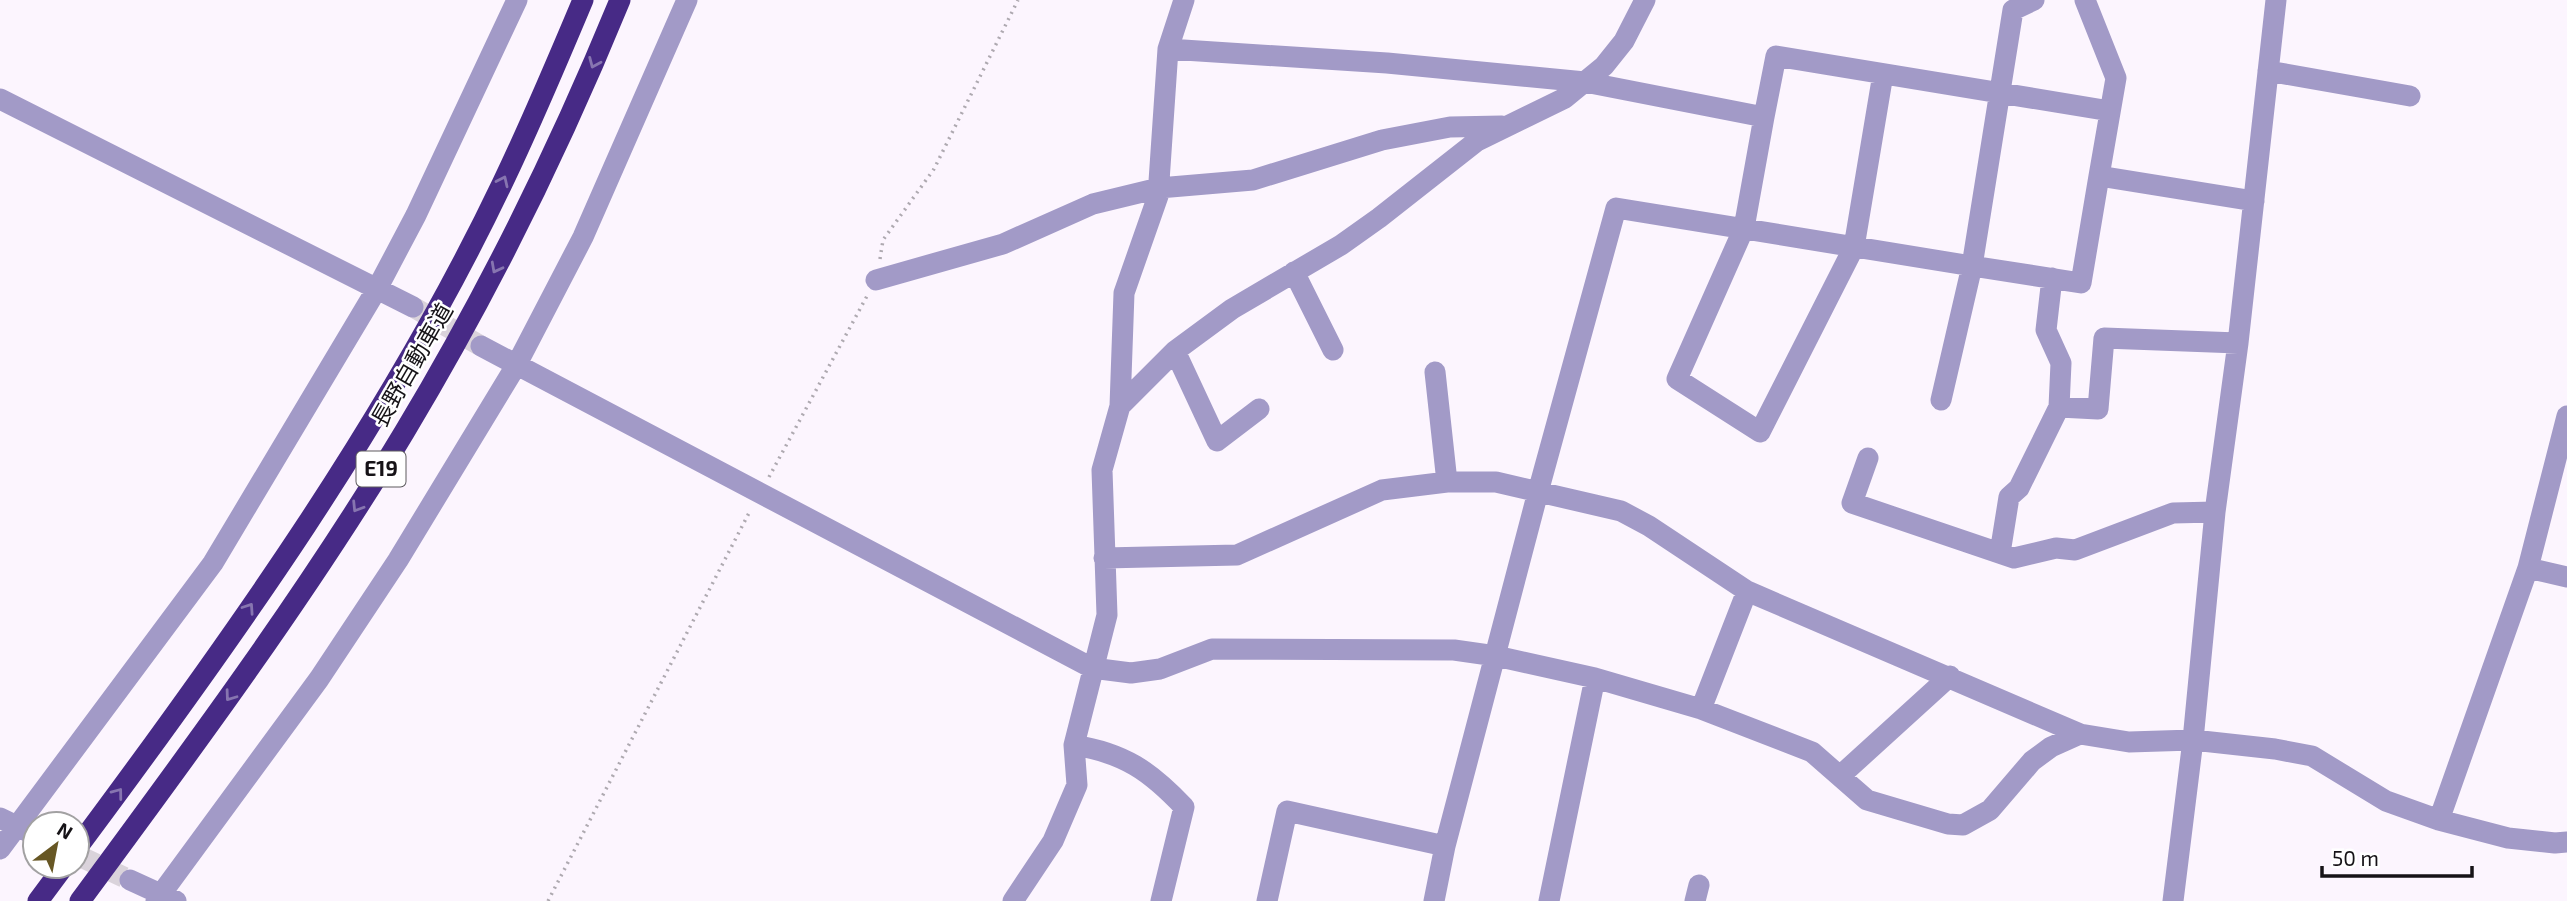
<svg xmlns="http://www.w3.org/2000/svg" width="2567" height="901" font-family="'Exo 2','Noto Sans JP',sans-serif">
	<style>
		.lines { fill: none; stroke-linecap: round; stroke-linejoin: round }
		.minor-tunnel { stroke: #dad3db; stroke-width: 21; stroke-dasharray: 21 10; stroke-linecap: butt }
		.path { stroke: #aea9b0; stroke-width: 3.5; stroke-dasharray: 2 5; stroke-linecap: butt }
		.minor { stroke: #a29ac7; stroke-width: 21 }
		.highway { stroke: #472a86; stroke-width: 21 }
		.oneway { stroke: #8775b0 }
		.labels { text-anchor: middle; stroke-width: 5; stroke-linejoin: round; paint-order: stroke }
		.shield { fill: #fff; stroke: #5c5a5d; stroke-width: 2 }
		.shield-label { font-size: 21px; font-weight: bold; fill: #161317 }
		.street-label { font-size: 23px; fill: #161317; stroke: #fff }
	</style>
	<rect width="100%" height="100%" fill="#fcf5fe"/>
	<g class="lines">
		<!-- minor-tunnel -->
		<path class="minor-tunnel" d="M413,307L481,346
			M77,855L130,880"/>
		<!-- path -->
		<path class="path" d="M880,259L883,240L934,169L1018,0
			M769,477L867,296
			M548,901L750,511"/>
		<!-- minor -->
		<path class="minor" d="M2034,0L2013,10L1972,266L2081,283L2099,176L2254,201
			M2085,0L2116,78L2099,176
			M1168,49L1387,63L1585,82L1764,117L1776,56L2110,111
			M2268,71L2410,96
			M0,99L413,307
			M1764,117L1744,228L1677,379L1760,432L1854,247L1883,74
			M1294,272L1333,350
			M2052,278L2046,330L2061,363L2059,407
			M876,280L1003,244L1093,204L1159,188L1253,180L1382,140L1450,127L1502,126
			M481,346L1092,668L1131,673L1160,669L1212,649L1454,650L1496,656L1595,678L1701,709L1812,752L1867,800L1948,824L1963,825L1990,810L2032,761L2051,747L2080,734L2129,742L2193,740L2275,749L2312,756L2386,801L2439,820L2508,838L2555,843L2567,842
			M1175,351L1217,441L1259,409
			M1435,372L1447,482
			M1120,406L1175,351L1232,309L1341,245L1379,218L1477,141L1565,98L1604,66L1624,41L1645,0
			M1868,458L1852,503L2014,558L2056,548L2075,550L2173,513L2215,512
			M2000,553L2009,497L2019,488L2059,407L2098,409L2104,338L2238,343
			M1104,558L1237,555L1382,490L1447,482H1496L1621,511L1649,526L1747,591L2080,734
			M2528,568L2567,577
			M1701,709L1747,591
			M1074,745C1124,753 1150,771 1184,807L1161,901
			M1840,776L1950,676
			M0,818L35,835
			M2439,820L2528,568L2567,416
			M0,849L213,563L378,287L416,215L517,0
			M130,880L176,901
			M156,901L319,679L398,560L517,364L583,237L687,0
			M1013,901L1053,841L1077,785L1074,745L1107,615L1102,470L1120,406L1124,293L1158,196L1168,49L1184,0
			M1267,901L1287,811L1445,846
			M1434,901L1445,846L1538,492L1616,208L1972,266L1941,400
			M1549,901L1595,678
			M1695,901L1699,885
			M2173,901L2193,740L2215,512L2238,343L2276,0"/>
		<!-- highway -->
		<path class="highway" d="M77,848C232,640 390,419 502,184C531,124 557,62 583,0
			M38,901L64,866
			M80,901C193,748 307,594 405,431C488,293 559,149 620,0"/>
	</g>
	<!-- one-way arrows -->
	<defs><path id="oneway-chevron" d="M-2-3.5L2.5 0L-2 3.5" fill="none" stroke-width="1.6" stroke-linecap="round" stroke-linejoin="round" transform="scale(1.75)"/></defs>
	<g class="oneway">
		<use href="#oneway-chevron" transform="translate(594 63) rotate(113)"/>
		<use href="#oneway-chevron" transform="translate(503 181) rotate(-65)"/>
		<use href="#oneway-chevron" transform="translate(496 268) rotate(118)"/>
		<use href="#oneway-chevron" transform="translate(357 507) rotate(122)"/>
		<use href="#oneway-chevron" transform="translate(249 608) rotate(-56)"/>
		<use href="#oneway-chevron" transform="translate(230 696) rotate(126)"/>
		<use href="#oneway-chevron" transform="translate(118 793) rotate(-53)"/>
	</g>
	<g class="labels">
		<!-- shield labels -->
		<rect class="shield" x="356.5" y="451.5" width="49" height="35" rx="5"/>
		<g class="shield-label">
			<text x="381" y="476">E19</text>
		</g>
		<!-- street labels -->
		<g class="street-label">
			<text transform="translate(412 365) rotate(-60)" y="8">長野自動車道</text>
		</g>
	</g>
	<!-- north arrow -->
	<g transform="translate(56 845) rotate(32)"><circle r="33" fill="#ffffff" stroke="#a2a1a2" stroke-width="2"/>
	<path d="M0-5L12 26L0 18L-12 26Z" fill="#675724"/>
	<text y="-10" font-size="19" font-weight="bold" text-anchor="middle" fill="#161317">N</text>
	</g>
	<!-- scale -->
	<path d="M2322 866v10h150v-10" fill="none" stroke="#161317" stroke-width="3.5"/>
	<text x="2332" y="866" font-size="21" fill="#161317" stroke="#ffffff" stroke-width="5" paint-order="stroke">50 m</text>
</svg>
